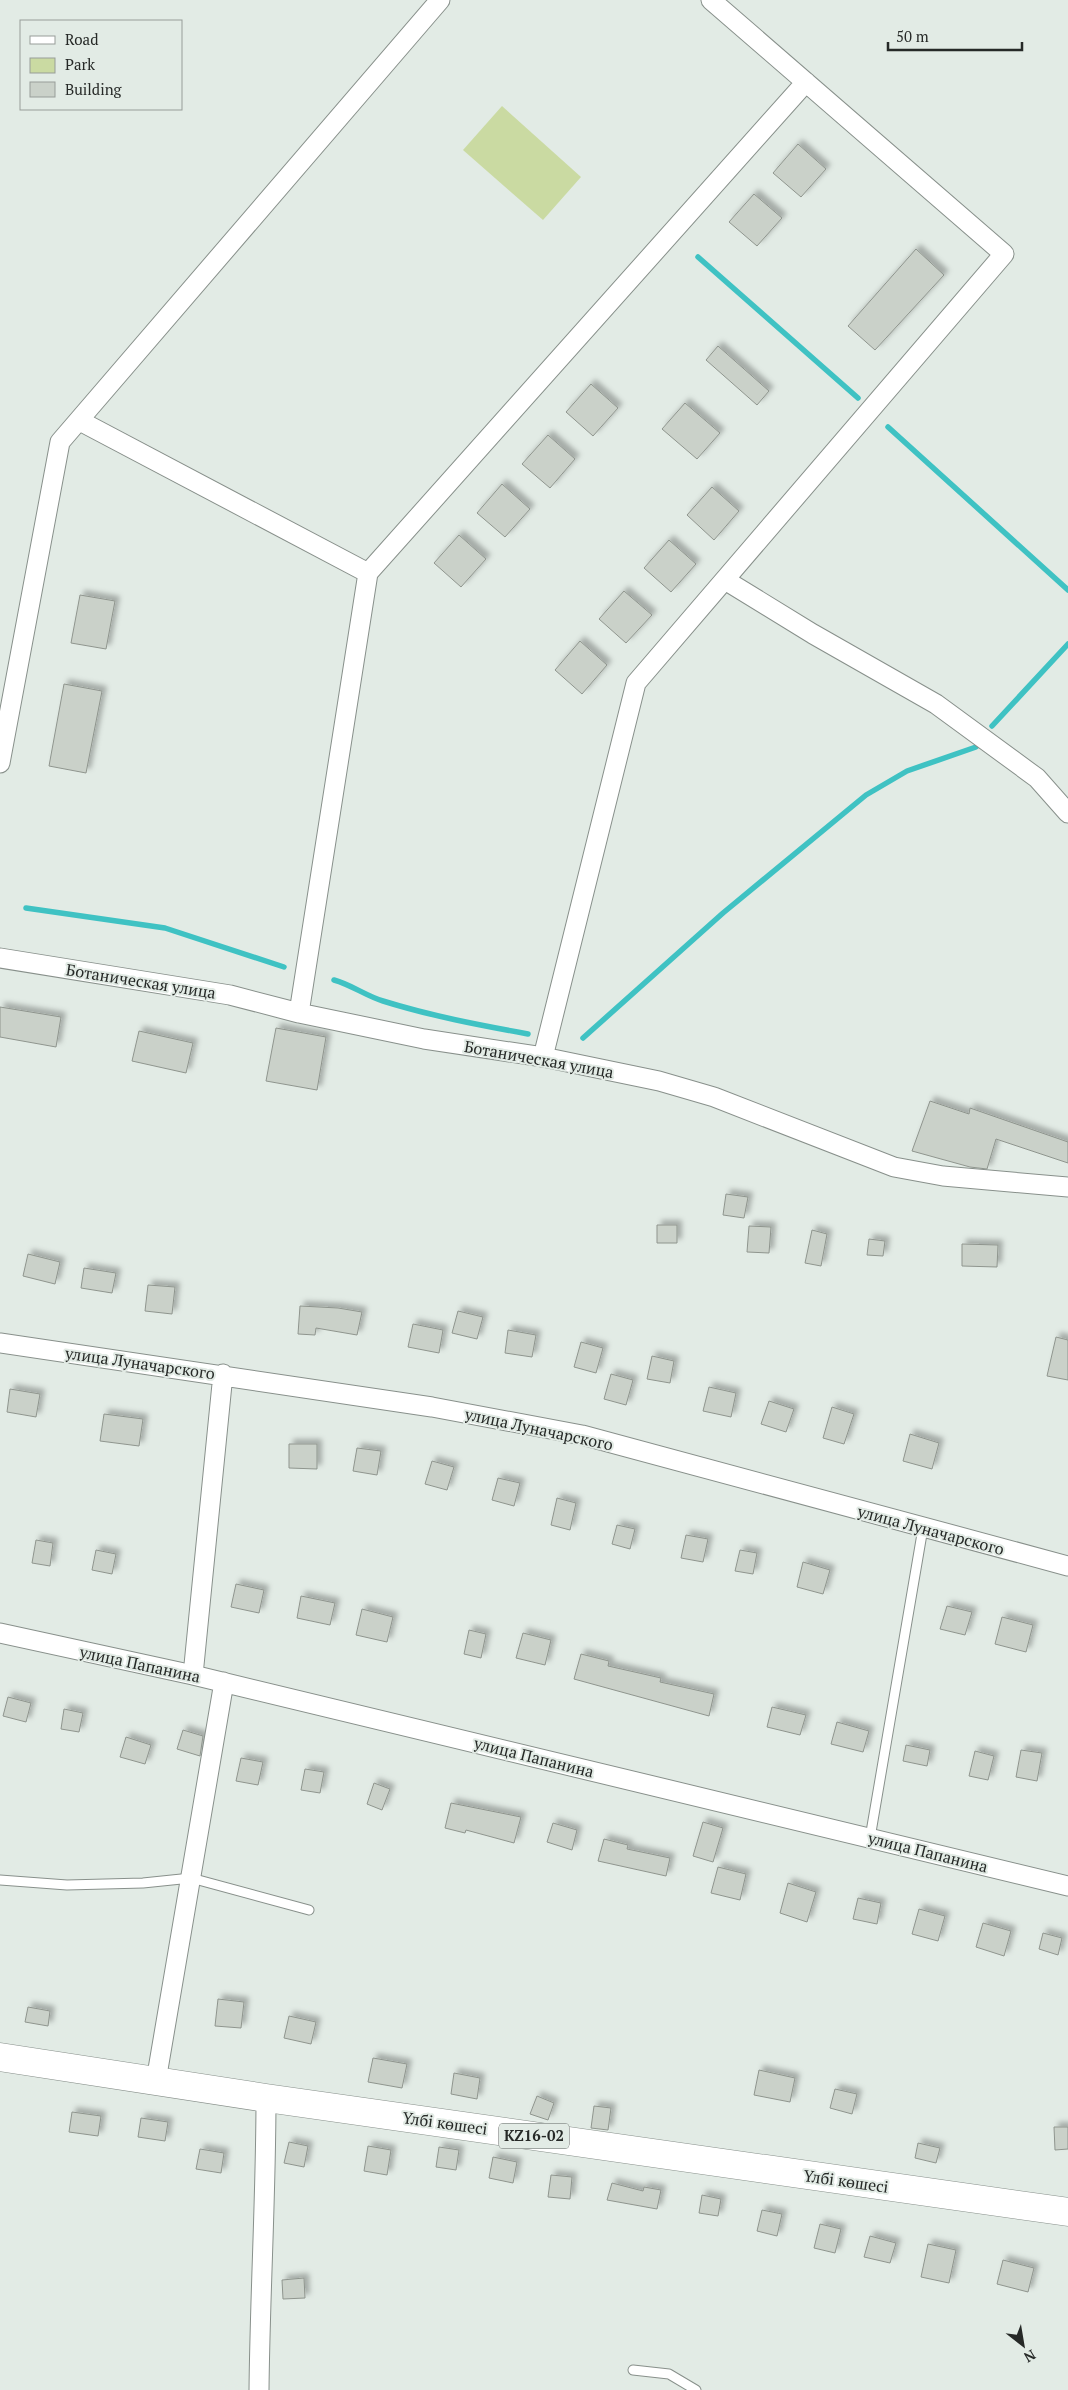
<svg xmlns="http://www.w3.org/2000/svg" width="1068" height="2390" font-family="'PT Serif',serif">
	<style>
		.green { fill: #cadaa2 }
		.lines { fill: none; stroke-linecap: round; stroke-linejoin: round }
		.stream { stroke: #3fc2c3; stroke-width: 5.5 }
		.building { fill: #cad1c9; stroke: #8f958e; filter: url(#shadow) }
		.lane-casing { stroke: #88908b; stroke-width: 11 }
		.street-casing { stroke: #88908b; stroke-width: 21 }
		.primary-casing { stroke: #88908b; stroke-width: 29 }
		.lane { stroke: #fff; stroke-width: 9 }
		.street { stroke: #fff; stroke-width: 19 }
		.primary { stroke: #fff; stroke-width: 28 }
		.labels { text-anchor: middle; stroke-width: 4; stroke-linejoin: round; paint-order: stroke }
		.shield { fill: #e2ebe5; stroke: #5e6360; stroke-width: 1 }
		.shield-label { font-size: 15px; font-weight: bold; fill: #262927 }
		.street-label { font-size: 16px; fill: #262927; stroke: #e2ebe5 }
	</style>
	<defs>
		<filter id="shadow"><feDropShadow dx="4.5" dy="-4.5" stdDeviation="2.5" flood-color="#0004"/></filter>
	</defs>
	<rect width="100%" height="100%" fill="#e2ebe5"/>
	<!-- green -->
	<path class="green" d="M502,106L581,177L543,220L463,150Z"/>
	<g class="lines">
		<!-- stream -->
		<path class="stream" d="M698,257L858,398
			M888,427L1068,590
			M992,726L1068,644
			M26,908L165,928L284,967
			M334,980C352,985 366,996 383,1001C431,1016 479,1025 528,1034
			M583,1038L723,913L866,795L907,771L976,747"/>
	</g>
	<!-- building -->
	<path class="building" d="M798,144L826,169L801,197L773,173Z
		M754,194L782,218L757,246L729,222Z
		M916,249L944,275L875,350L848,326Z
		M718,346L769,391L757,405L706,360Z
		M591,384L618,408L593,436L566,412Z
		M685,403L720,433L697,459L662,429Z
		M548,435L575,459L550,488L522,464Z
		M502,484L530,509L505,537L477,513Z
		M712,487L739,511L714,540L687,515Z
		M459,535L486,559L461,587L434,563Z
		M669,540L696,564L671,592L644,568Z
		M624,591L652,615L626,643L599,619Z
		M80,595L115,601L106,649L71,643Z
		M580,641L607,665L582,694L555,670Z
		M64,684L102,691L86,773L49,766Z
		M0,1007L61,1017L56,1047L0,1037Z
		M276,1028L326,1037L317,1090L266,1081Z
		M139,1031L193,1043L186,1073L132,1061Z
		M930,1101L969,1114L970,1108L1068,1142V1163L996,1139L987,1169L970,1167L912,1151Z
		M726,1194L748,1197L744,1218L723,1215Z
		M657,1225H677V1243H657Z
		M749,1226L771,1227L769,1253L747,1252Z
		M812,1230L827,1234L821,1266L805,1263Z
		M869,1239L885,1241L883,1256L867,1255Z
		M962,1244L998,1245L997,1267L962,1266Z
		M28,1254L60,1262L55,1284L23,1276Z
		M84,1268L116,1273L112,1293L81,1288Z
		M148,1285L175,1287L172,1314L145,1311Z
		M300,1306L338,1308L362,1312L357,1335L316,1328L315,1335L298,1334Z
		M458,1311L483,1317L477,1339L452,1333Z
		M413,1324L443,1330L439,1353L408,1347Z
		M508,1330L536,1335L532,1357L505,1353Z
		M1056,1337L1068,1340V1380L1047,1376Z
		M581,1342L603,1348L596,1373L574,1367Z
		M652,1356L674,1361L670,1383L647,1379Z
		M611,1374L633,1380L626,1405L604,1399Z
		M709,1387L736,1393L731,1417L703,1411Z
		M10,1389L40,1394L36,1417L7,1412Z
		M769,1401L794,1409L786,1432L761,1424Z
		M832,1407L854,1414L844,1444L823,1438Z
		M104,1414L143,1419L139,1446L100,1441Z
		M910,1434L939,1443L932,1469L903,1461Z
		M289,1444H317V1469L289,1468Z
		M357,1448L381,1451L377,1475L353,1471Z
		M432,1461L454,1467L447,1490L425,1484Z
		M498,1478L520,1483L514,1506L492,1500Z
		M557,1498L576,1503L570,1530L551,1525Z
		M617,1525L635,1529L630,1549L612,1544Z
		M686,1535L708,1539L703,1562L681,1558Z
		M36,1540L53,1543L50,1566L32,1563Z
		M96,1550L116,1554L112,1574L92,1570Z
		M740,1550L757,1553L753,1574L735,1571Z
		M803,1562L830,1570L823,1594L797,1587Z
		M236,1584L264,1590L259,1613L231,1607Z
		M301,1596L335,1603L330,1625L297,1618Z
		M947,1606L972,1612L965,1635L940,1629Z
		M362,1609L393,1617L387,1642L356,1635Z
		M1002,1617L1033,1625L1026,1652L995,1644Z
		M469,1630L486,1634L481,1658L464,1654Z
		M523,1633L551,1640L545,1665L516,1658Z
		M581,1654L609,1661L608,1666L661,1678L660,1682L714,1694L709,1716L574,1679Z
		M8,1697L31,1703L26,1722L3,1716Z
		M772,1707L806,1715L800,1735L767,1727Z
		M64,1709L83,1713L79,1732L61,1729Z
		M837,1722L869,1731L863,1752L831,1744Z
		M183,1730L203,1736L200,1756L177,1749Z
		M126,1737L151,1745L145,1764L120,1757Z
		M906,1745L930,1750L927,1766L903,1761Z
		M1021,1750L1042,1753L1037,1781L1016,1777Z
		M975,1751L994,1756L988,1780L969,1776Z
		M241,1758L263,1762L258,1785L236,1781Z
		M305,1769L324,1772L320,1793L301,1790Z
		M374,1783L390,1789L382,1810L367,1804Z
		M451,1803L521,1817L514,1843L466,1830L465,1833L445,1828Z
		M703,1822L723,1828L713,1862L693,1856Z
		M553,1823L577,1830L572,1850L547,1842Z
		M604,1839L628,1845L627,1849L670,1858L666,1876L598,1861Z
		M718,1867L746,1874L740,1900L711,1893Z
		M788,1883L816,1892L807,1922L780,1913Z
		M858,1898L881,1903L877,1924L853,1919Z
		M919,1909L945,1916L938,1941L912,1934Z
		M983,1923L1011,1931L1004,1956L976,1947Z
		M1043,1933L1062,1938L1058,1955L1039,1949Z
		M218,1999L244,2002L241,2028L215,2026Z
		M28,2007L50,2011L48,2026L25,2022Z
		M289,2016L316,2022L311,2044L284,2038Z
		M373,2058L407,2064L402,2088L368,2082Z
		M759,2070L795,2078L790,2102L754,2095Z
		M454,2073L480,2078L477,2099L451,2094Z
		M835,2089L857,2094L852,2114L830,2108Z
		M537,2096L554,2103L548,2120L530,2114Z
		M594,2106L611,2108L608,2130L591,2128Z
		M72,2112L101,2116L98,2136L69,2132Z
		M141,2118L168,2122L165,2141L138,2137Z
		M1054,2127H1068V2149L1055,2150Z
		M289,2142L308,2146L304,2167L284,2163Z
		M918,2143L940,2148L936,2163L915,2158Z
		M368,2146L391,2150L387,2175L364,2171Z
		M439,2147L459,2150L456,2170L436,2167Z
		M200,2149L224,2153L221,2173L196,2169Z
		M493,2157L517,2162L513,2183L489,2178Z
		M551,2175L572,2177L570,2199L548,2197Z
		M612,2183L643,2191L644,2187L661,2190L657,2209L607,2200Z
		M702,2195L721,2199L718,2216L699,2213Z
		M762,2210L782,2214L777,2236L757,2231Z
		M820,2224L841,2229L835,2253L814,2248Z
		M870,2236L896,2243L890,2263L864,2257Z
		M928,2244L956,2250L949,2283L921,2277Z
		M1003,2260L1034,2268L1028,2292L997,2284Z
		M304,2278L305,2298L283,2299L282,2280Z"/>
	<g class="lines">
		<defs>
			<path id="lane" d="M870,1838L923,1528
				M0,1880L67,1885L143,1883L191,1878L309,1910
				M633,2370L669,2374L696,2390"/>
			<path id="street" d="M80,421L368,573
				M725,580L813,634L936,704L1037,778L1068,813
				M0,763L60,442L440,0
				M0,958L230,995L299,1013L424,1039L543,1057L659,1081L714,1097L894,1167L943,1176L1068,1187
				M299,1013L368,573L806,82
				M543,1057L636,683L1004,254L711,0
				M0,1343L432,1407L582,1435L1068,1566
				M0,1633L193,1675L1068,1886
				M193,1675L223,1374
				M156,2081L224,1682
				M259,2390C260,2293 266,2195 266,2098"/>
			<path id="primary" d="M0,2057L266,2098L1068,2212"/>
		</defs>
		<!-- lane casing -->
		<use href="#lane" class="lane-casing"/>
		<!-- street casing -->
		<use href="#street" class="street-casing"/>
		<!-- primary casing -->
		<use href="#primary" class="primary-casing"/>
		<!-- lane -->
		<use href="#lane" class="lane"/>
		<!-- street -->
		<use href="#street" class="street"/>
		<!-- primary -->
		<use href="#primary" class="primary"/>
	</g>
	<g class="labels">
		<!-- shield labels -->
		<rect class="shield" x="499" y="2123.5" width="70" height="25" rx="4"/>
		<g class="shield-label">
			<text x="534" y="2141">KZ16-02</text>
		</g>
		<!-- street labels -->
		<g class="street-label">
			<text transform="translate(141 981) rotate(9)" y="6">Ботаническая улица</text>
			<text transform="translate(539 1059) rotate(10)" y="6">Ботаническая улица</text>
			<text transform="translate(140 1363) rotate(8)" y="6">улица Луначарского</text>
			<text transform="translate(539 1429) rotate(12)" y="6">улица Луначарского</text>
			<text transform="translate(931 1530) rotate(15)" y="6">улица Луначарского</text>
			<text transform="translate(140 1664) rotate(12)" y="6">улица Папанина</text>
			<text transform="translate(534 1757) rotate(14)" y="6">улица Папанина</text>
			<text transform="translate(928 1852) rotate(14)" y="6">улица Папанина</text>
			<text transform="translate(445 2123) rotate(8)" y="6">Үлбі көшесі</text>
			<text transform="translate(846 2181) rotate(8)" y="6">Үлбі көшесі</text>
		</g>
	</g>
	<!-- legend -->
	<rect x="20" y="20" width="162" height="90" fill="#e2ebe5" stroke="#979d99"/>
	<rect x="30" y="36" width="25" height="8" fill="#ffffff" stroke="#979d99"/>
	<text x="65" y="45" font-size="15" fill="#262927">Road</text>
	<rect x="30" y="58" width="25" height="15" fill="#cadaa2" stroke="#979d99"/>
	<text x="65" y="70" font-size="15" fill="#262927">Park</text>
	<rect x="30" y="82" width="25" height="15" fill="#cad1c9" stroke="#979d99"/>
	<text x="65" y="95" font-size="15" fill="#262927">Building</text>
	<!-- north arrow -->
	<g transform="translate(1023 2345) rotate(149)" stroke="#e2ebe5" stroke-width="4" paint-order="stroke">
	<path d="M0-4L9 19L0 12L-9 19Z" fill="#262927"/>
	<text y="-8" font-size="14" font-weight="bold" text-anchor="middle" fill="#262927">N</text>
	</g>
	<!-- scale -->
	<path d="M888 42v8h134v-8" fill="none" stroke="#262927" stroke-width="2.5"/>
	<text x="896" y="42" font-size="15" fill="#262927" stroke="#e2ebe5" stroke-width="4" paint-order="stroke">50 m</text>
</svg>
